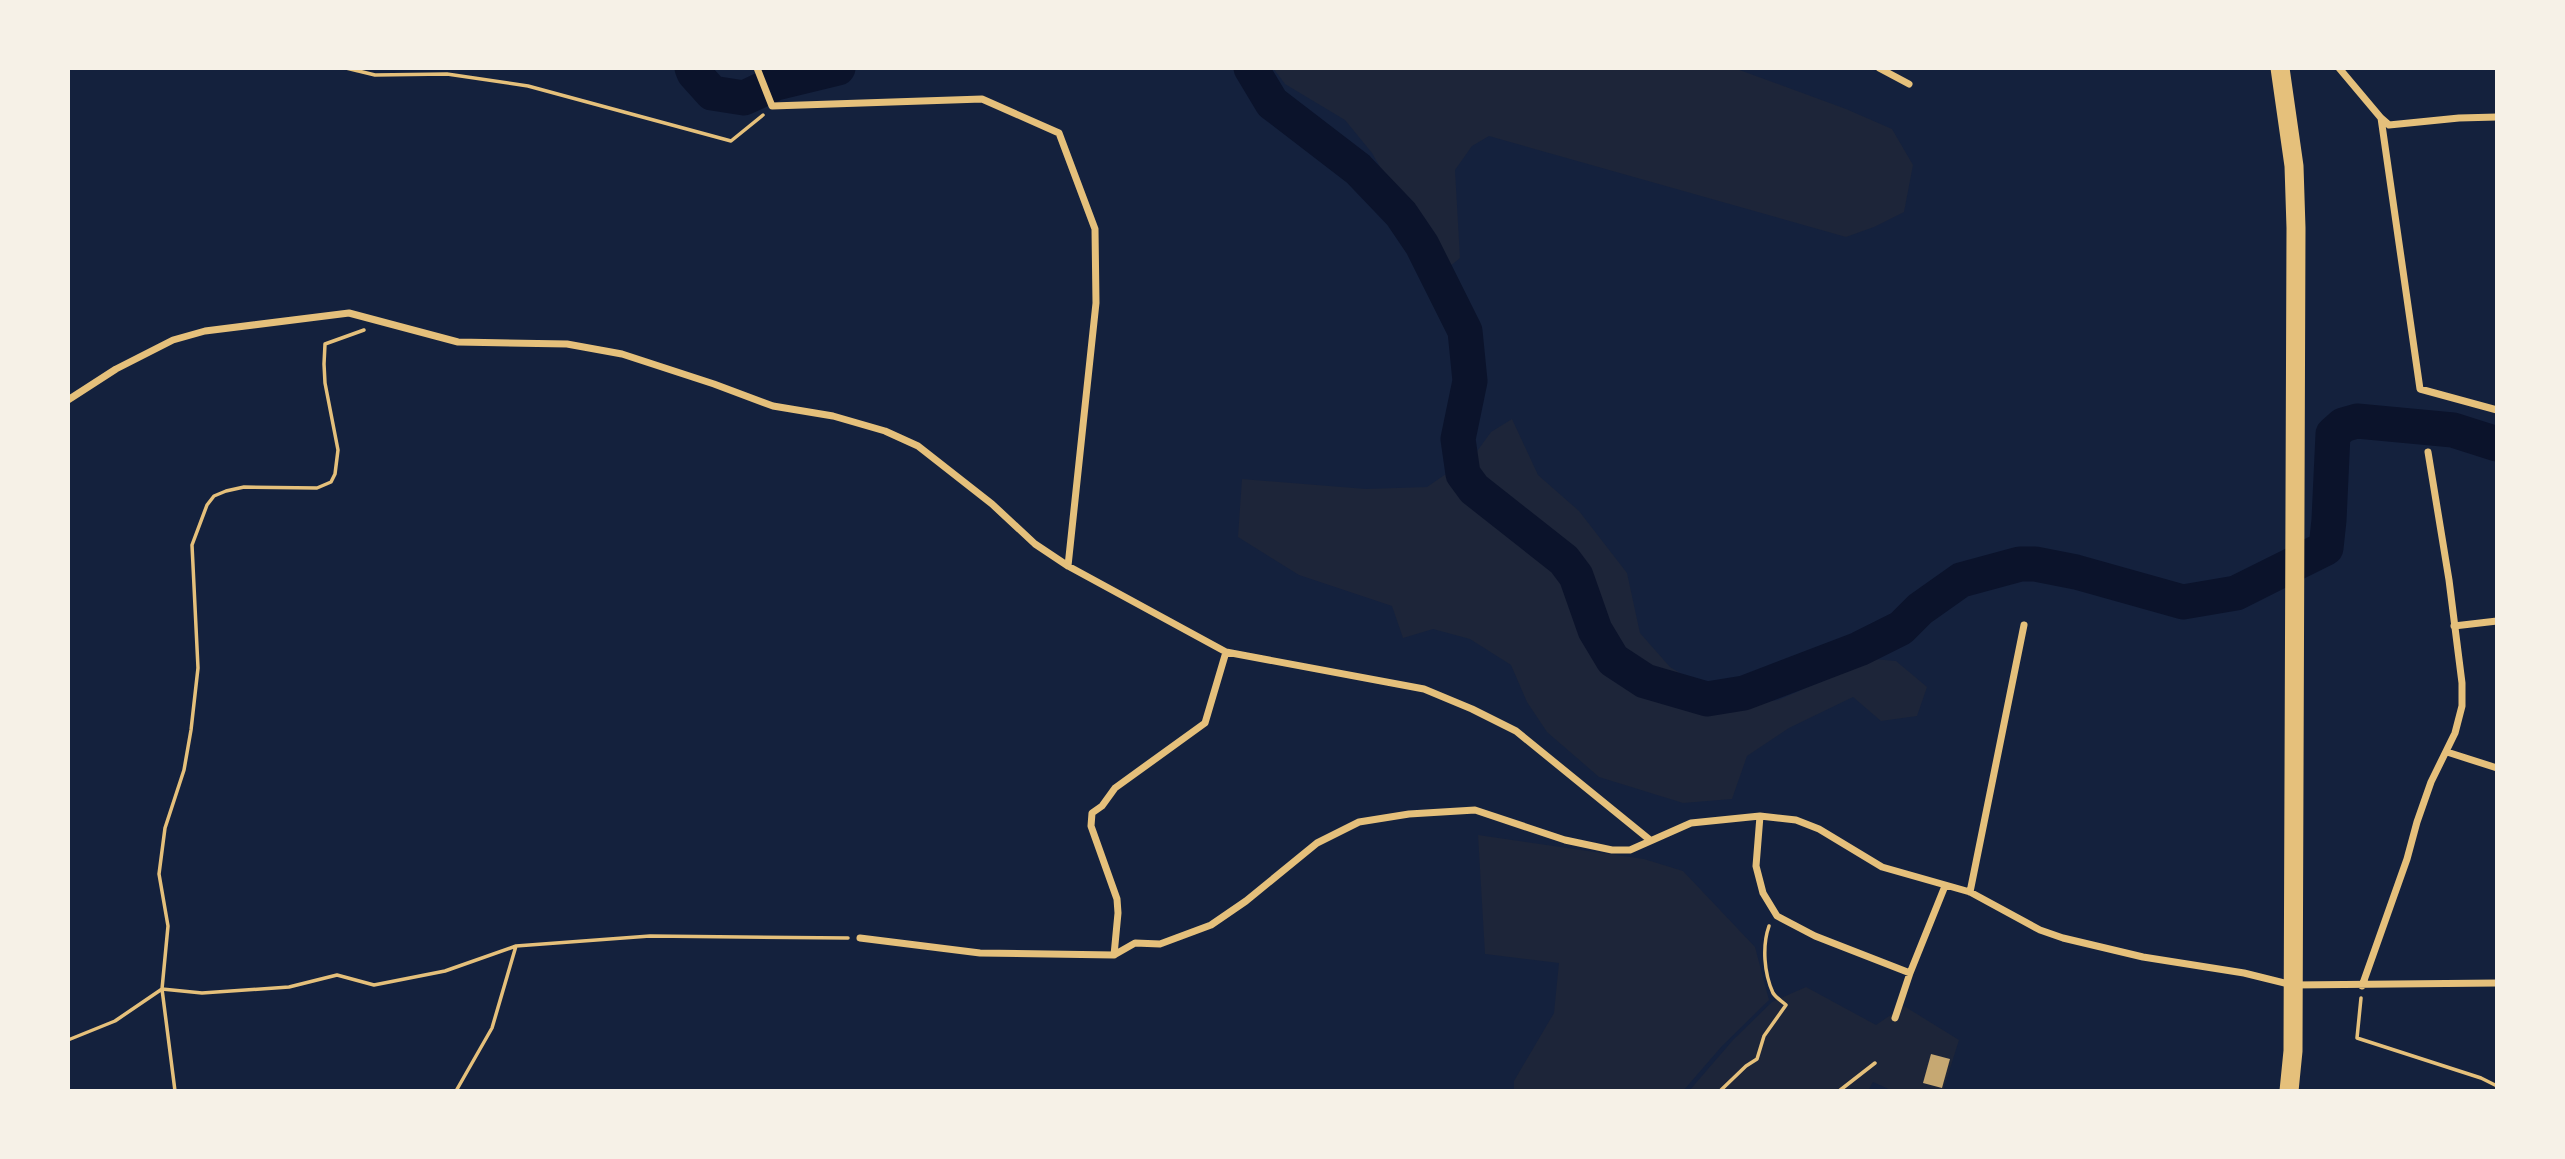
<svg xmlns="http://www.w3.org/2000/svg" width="2565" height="1159" font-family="Ubuntu,sans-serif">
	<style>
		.green { fill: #1d2539 }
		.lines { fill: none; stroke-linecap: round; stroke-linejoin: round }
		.river { stroke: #0b132b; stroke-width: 35 }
		.building { fill: #c6a872 }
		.path { stroke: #e5c07b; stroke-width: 3.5 }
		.minor { stroke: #e5c07b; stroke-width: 7 }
		.trunk { stroke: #e5c07b; stroke-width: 19 }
	</style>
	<rect width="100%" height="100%" fill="#14213d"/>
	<!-- green -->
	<path class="green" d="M1273,68H1734L1846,109L1892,129L1913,165L1904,212L1874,227L1846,237L1489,136L1472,146L1455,170L1460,258L1443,272L1422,266L1403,241L1395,193L1372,153L1345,120L1285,84Z
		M1512,419L1538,475L1579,511L1627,573L1640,633L1670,667L1734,705L1778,700L1874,659L1896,661L1927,687L1917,716L1881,721L1853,697L1789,728L1747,756L1732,799L1683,803L1599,777L1547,732L1527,702L1511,665L1470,639L1433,629L1403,638L1392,606L1299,575L1238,537L1242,479L1366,489L1427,487L1475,454L1491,432Z
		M1478,835L1644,859L1683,871L1755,947L1769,1000L1722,1046L1683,1091H1514V1081L1554,1013L1559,963L1485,954Z
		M1806,987L1876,1025L1904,1006L1959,1040L1943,1091H1893L1873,1082L1868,1091H1689L1733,1040L1772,1002Z"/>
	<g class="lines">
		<!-- river -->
		<path class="river" d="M692,68L694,73L712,93L744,98L776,83L838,68
			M1251,68L1272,103L1358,169L1401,214L1422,245L1465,331L1470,381L1458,439L1463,474L1474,489L1564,560L1576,576L1595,630L1613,660L1645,681L1707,699L1744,693L1859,649L1901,628L1920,609L1961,580L2020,564H2035L2076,572L2183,602L2236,593L2326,548L2329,520L2333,434L2343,425L2357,421L2453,430L2497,444"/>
	</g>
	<!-- building -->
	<path class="building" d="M1931,1054L1950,1059L1942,1088L1923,1083Z"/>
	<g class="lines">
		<!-- path -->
		<path class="path" d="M346,68L375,75L447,74L528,86L731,141L763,115
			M2361,998L2357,1038L2481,1078L2497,1086
			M68,1040L115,1021L162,989L202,993L289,987L337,975L374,985L445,971L516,946L650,936L848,938
			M175,1091L162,989L168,926L159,874L165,828L184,770L191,730L198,668L192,545L207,505L214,496L226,491L244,487L317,488L331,482L335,474L338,450L325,383L324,364L325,344L364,330
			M456,1091L492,1028L516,946
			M1720,1091L1746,1066L1757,1059L1764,1036L1786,1005C1782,1001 1776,998 1773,993C1764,973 1762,946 1769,926
			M1839,1091L1875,1063"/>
		<!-- minor -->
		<path class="minor" d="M757,68L772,106L982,99L1059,133L1095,229L1096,303L1068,566
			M1879,68L1909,84
			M2339,68L2381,118L2389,125L2459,118L2497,117
			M2381,118L2420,389L2497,410
			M68,400L116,369L173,340L205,331L349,313L458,342L567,344L622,354L714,384L773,406L833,416L885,431L918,446L992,504L1035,544L1068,566L1226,652L1424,689L1472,709L1516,731L1650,840
			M2454,626L2497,621
			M2447,752L2497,768
			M1760,816L1756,866L1763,893L1777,916L1815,936L1910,973
			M1970,892L2024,625
			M860,938L980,953L1114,955L1135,943L1160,944L1211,925L1246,901L1317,843L1359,822L1409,814L1475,810L1565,840L1612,850H1630L1691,823L1760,816L1796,820L1819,829L1882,867L1970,892L2040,930L2063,938L2143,957L2244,973L2293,985L2497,983
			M1114,955L1118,913L1117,899L1091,826L1092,813L1102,806L1115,788L1205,723L1226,652
			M2362,986L2407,859L2417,822L2431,782L2455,733L2462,706V683L2449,580L2428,452
			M1895,1018L1910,973L1945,886"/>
		<!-- trunk -->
		<path class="trunk" d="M2280,68L2294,166L2296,228L2293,1051L2289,1091"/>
	</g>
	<!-- border -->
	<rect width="2565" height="1159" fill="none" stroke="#f6f1e7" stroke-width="140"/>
</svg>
